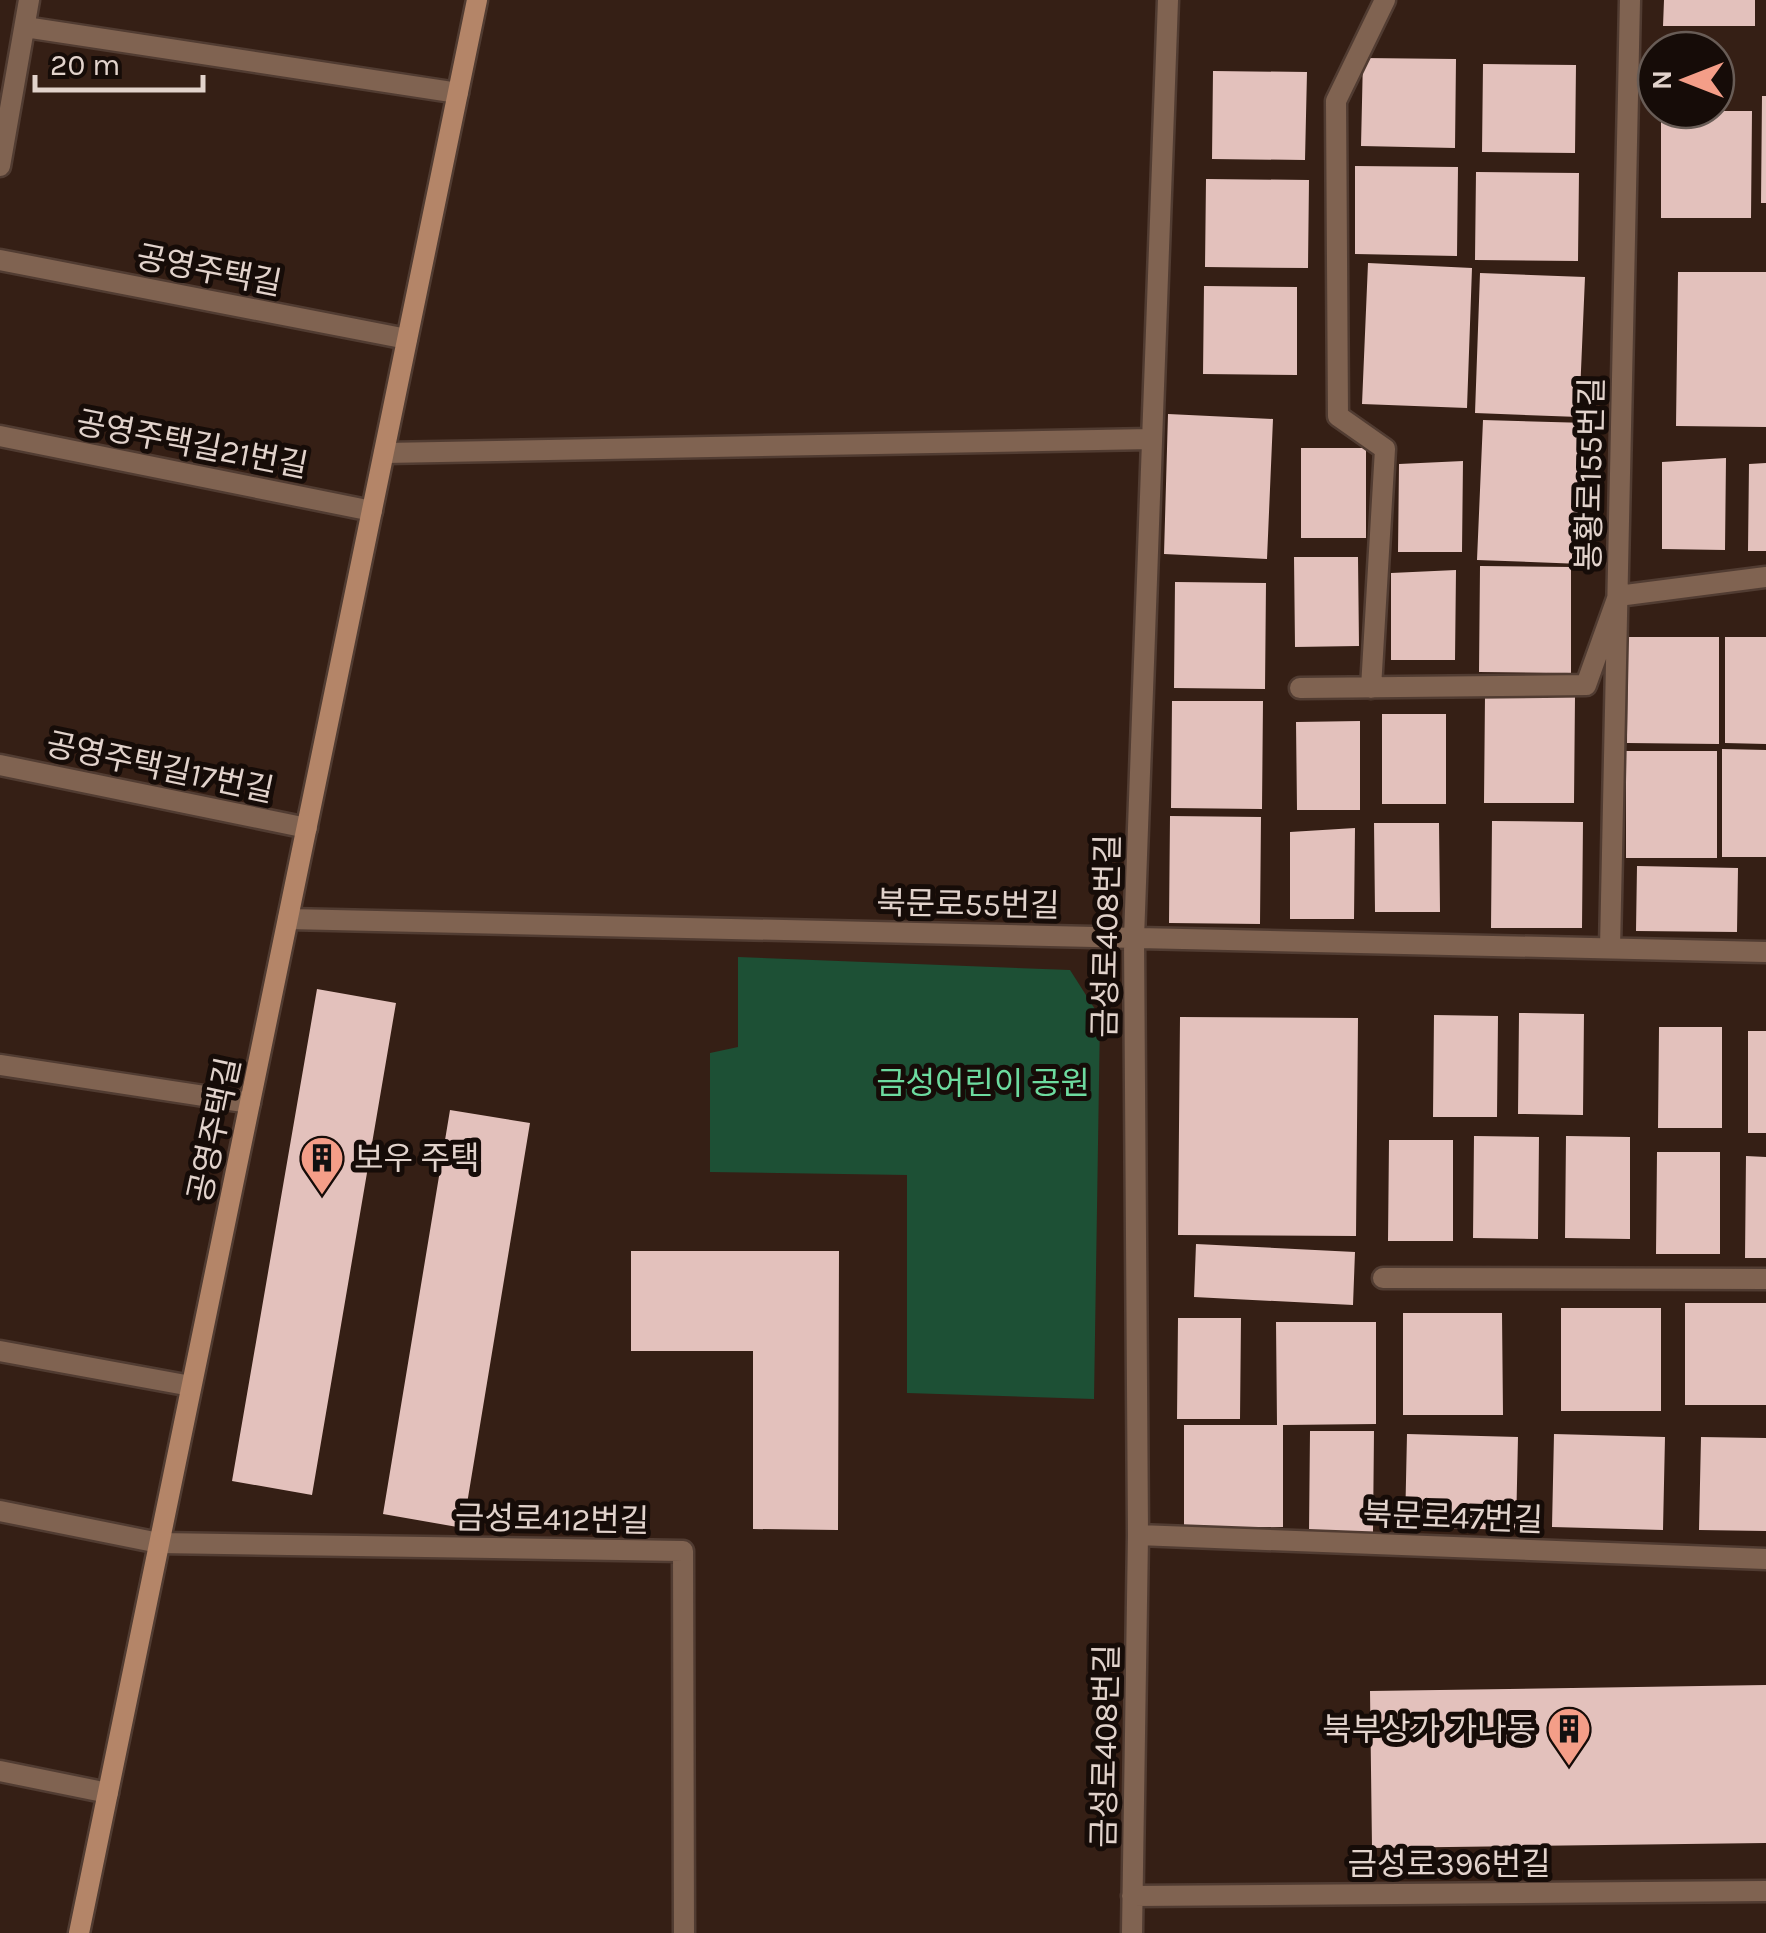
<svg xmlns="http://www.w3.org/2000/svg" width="1766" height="1933" font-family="Karla,'Noto Sans KR',sans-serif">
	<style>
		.green { fill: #1d5035 }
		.building { fill: #e3c1bc }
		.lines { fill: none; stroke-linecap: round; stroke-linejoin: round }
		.street-casing { stroke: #513c32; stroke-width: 25 }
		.secondary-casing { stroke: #513c32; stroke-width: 25 }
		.street { stroke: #806351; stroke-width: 20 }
		.secondary { stroke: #b48568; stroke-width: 20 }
		.labels { text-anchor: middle; stroke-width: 10; stroke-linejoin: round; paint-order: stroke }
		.street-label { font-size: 32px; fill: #e2d3cc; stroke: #160c08 }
		.park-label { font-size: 32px; fill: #6ddb9f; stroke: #160c08 }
		.poi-label { font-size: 32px; fill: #e2d3cc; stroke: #160c08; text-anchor: start }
	</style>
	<rect width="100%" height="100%" fill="#351f15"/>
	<!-- green -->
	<path class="green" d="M738,957L1070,970L1100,1017L1094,1399L907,1393V1175L710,1172V1053L738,1047Z"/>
	<!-- building -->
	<path class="building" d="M1664,0H1755V26H1663Z
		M1363,58L1456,59L1455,148L1361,146Z
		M1483,64L1576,65L1575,153L1482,152Z
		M1213,71L1307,72L1305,160L1212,159Z
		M1762,96H1766V203H1761Z
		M1661,111H1752L1751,218H1661Z
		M1355,166L1458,167L1457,256L1355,254Z
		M1476,172L1579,173L1578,261L1475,260Z
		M1206,179L1309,180L1308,268L1205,267Z
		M1368,263L1472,268L1467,408L1362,404Z
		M1678,272H1766V427L1676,426Z
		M1480,273L1585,277L1579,417L1475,413Z
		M1204,286L1297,287V375L1203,374Z
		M1168,414L1273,419L1267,559L1164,554Z
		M1483,420L1588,423L1582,564L1477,560Z
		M1301,448H1366V538H1301Z
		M1726,458L1725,550L1662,549V462Z
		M1463,461L1462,552H1398L1399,464Z
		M1766,463V551H1748L1749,464Z
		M1294,557H1358L1359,646L1295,647Z
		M1480,566L1571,567V673L1479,672Z
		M1456,570L1455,660H1391V573Z
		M1175,582L1266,583L1265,689L1174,688Z
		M1628,637H1719V744L1627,743Z
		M1725,637H1766V744L1725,743Z
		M1485,695L1575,696L1574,803H1484Z
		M1172,701H1263L1262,809L1171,808Z
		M1382,714H1446V804H1382Z
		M1360,721V810H1297L1296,722Z
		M1722,749L1766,750V857H1722Z
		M1626,751H1717V858H1626Z
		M1170,816L1261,817L1260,924L1169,923Z
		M1492,821L1583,822L1582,928H1491Z
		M1374,823H1439L1440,912H1375Z
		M1355,828L1354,919H1290V832Z
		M1637,866L1738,868L1737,932L1636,931Z
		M317,989L396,1003L312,1495L232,1481Z
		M1519,1013L1584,1014L1583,1115L1518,1114Z
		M1434,1015L1498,1016L1497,1117H1433Z
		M1180,1017L1358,1018L1356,1236L1178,1235Z
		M1659,1027H1722V1128H1658Z
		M1748,1031H1766V1133H1748Z
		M450,1110L530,1123L463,1528L383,1514Z
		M1474,1136L1539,1137L1538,1239L1473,1238Z
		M1566,1136L1630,1137V1239L1565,1238Z
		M1389,1140H1453V1241H1388Z
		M1657,1152H1720V1254H1656Z
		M1746,1156L1766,1157V1258H1745Z
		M1196,1244L1355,1252L1353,1305L1194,1297Z
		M631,1251H839L838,1530L753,1529V1351H631Z
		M1685,1303H1766V1405H1685Z
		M1561,1308H1661V1411H1561Z
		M1403,1313H1502L1503,1415H1403Z
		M1178,1318H1241L1240,1419H1177Z
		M1276,1322H1376V1424L1283,1425V1527L1184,1528V1425H1277Z
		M1310,1431H1374L1373,1533H1309Z
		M1407,1434L1518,1437L1516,1530L1405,1527Z
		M1554,1434L1665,1437L1663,1530L1552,1527Z
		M1701,1437L1766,1438V1531L1699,1530Z
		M1766,1685V1843L1372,1848L1370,1691Z"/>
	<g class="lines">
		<defs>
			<path id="street" d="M25,27L458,93
				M0,166L29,0
				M0,260L407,339
				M0,436L372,511
				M384,453L1151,439
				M1300,688L1586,685L1618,596L1766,577
				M1371,688L1385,449L1338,416L1336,101L1385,0
				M0,765L307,828
				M288,919L1766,952
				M1610,948L1630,0
				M0,1065L250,1103
				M1383,1278L1766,1279
				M0,1351L191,1386
				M0,1511L159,1543L683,1551L684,1933
				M1138,1535L1766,1559
				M0,1771L108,1793
				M1132,1896L1766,1891
				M1132,1933L1138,1535L1134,938L1168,0"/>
			<path id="secondary" d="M79,1933L477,0"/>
		</defs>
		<!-- street casing -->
		<use href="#street" class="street-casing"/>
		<!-- secondary casing -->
		<use href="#secondary" class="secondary-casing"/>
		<!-- street -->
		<use href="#street" class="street"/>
		<!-- secondary -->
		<use href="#secondary" class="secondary"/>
	</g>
	<!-- icons -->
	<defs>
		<symbol id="building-pin" viewBox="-11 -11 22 30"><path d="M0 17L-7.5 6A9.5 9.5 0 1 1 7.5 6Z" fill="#f49e88" stroke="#160c08"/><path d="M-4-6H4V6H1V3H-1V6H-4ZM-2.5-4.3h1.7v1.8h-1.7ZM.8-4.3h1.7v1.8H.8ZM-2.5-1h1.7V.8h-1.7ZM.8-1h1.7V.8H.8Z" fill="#111"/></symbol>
	</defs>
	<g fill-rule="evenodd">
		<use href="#building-pin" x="297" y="1133" width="50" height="68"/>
		<use href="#building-pin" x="1544" y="1704" width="50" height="68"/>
	</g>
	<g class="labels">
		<!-- street labels -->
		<g class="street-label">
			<text transform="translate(209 270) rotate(11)" y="11">공영주택길</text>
			<text transform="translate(192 444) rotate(11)" y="11">공영주택길21번길</text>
			<text transform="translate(1590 474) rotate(-89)" y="11">봉황로155번길</text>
			<text transform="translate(160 767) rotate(12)" y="11">공영주택길17번길</text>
			<text transform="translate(968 904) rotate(1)" y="11">북문로55번길</text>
			<text transform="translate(1106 936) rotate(-89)" y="11">금성로408번길</text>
			<text transform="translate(214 1130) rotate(-78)" y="11">공영주택길</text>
			<text transform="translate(1453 1517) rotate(2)" y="11">북문로47번길</text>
			<text transform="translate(552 1519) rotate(1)" y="11">금성로412번길</text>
			<text transform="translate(1105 1746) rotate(-89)" y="11">금성로408번길</text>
			<text x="1449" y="1875">금성로396번길</text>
		</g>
		<!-- park labels -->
		<g class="park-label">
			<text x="983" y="1094">금성어린이 공원</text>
		</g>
		<!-- poi labels -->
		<g class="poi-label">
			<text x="354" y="1169">보우 주택</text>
			<text x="1536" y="1740" text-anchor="end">북부상가 가나동</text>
		</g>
	</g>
	<!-- north arrow -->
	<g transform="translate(1686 80) rotate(270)"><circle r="48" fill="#160c08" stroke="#685c56" stroke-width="2.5"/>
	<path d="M0-8L18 38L0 25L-18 38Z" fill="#f49e88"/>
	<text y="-15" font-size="28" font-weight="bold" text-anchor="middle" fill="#e2d3cc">N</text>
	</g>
	<!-- scale -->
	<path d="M35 75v15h168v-15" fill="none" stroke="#e2d3cc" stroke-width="5"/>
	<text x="50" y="75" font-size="30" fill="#e2d3cc" stroke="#160c08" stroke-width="8" paint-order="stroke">20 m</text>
</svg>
